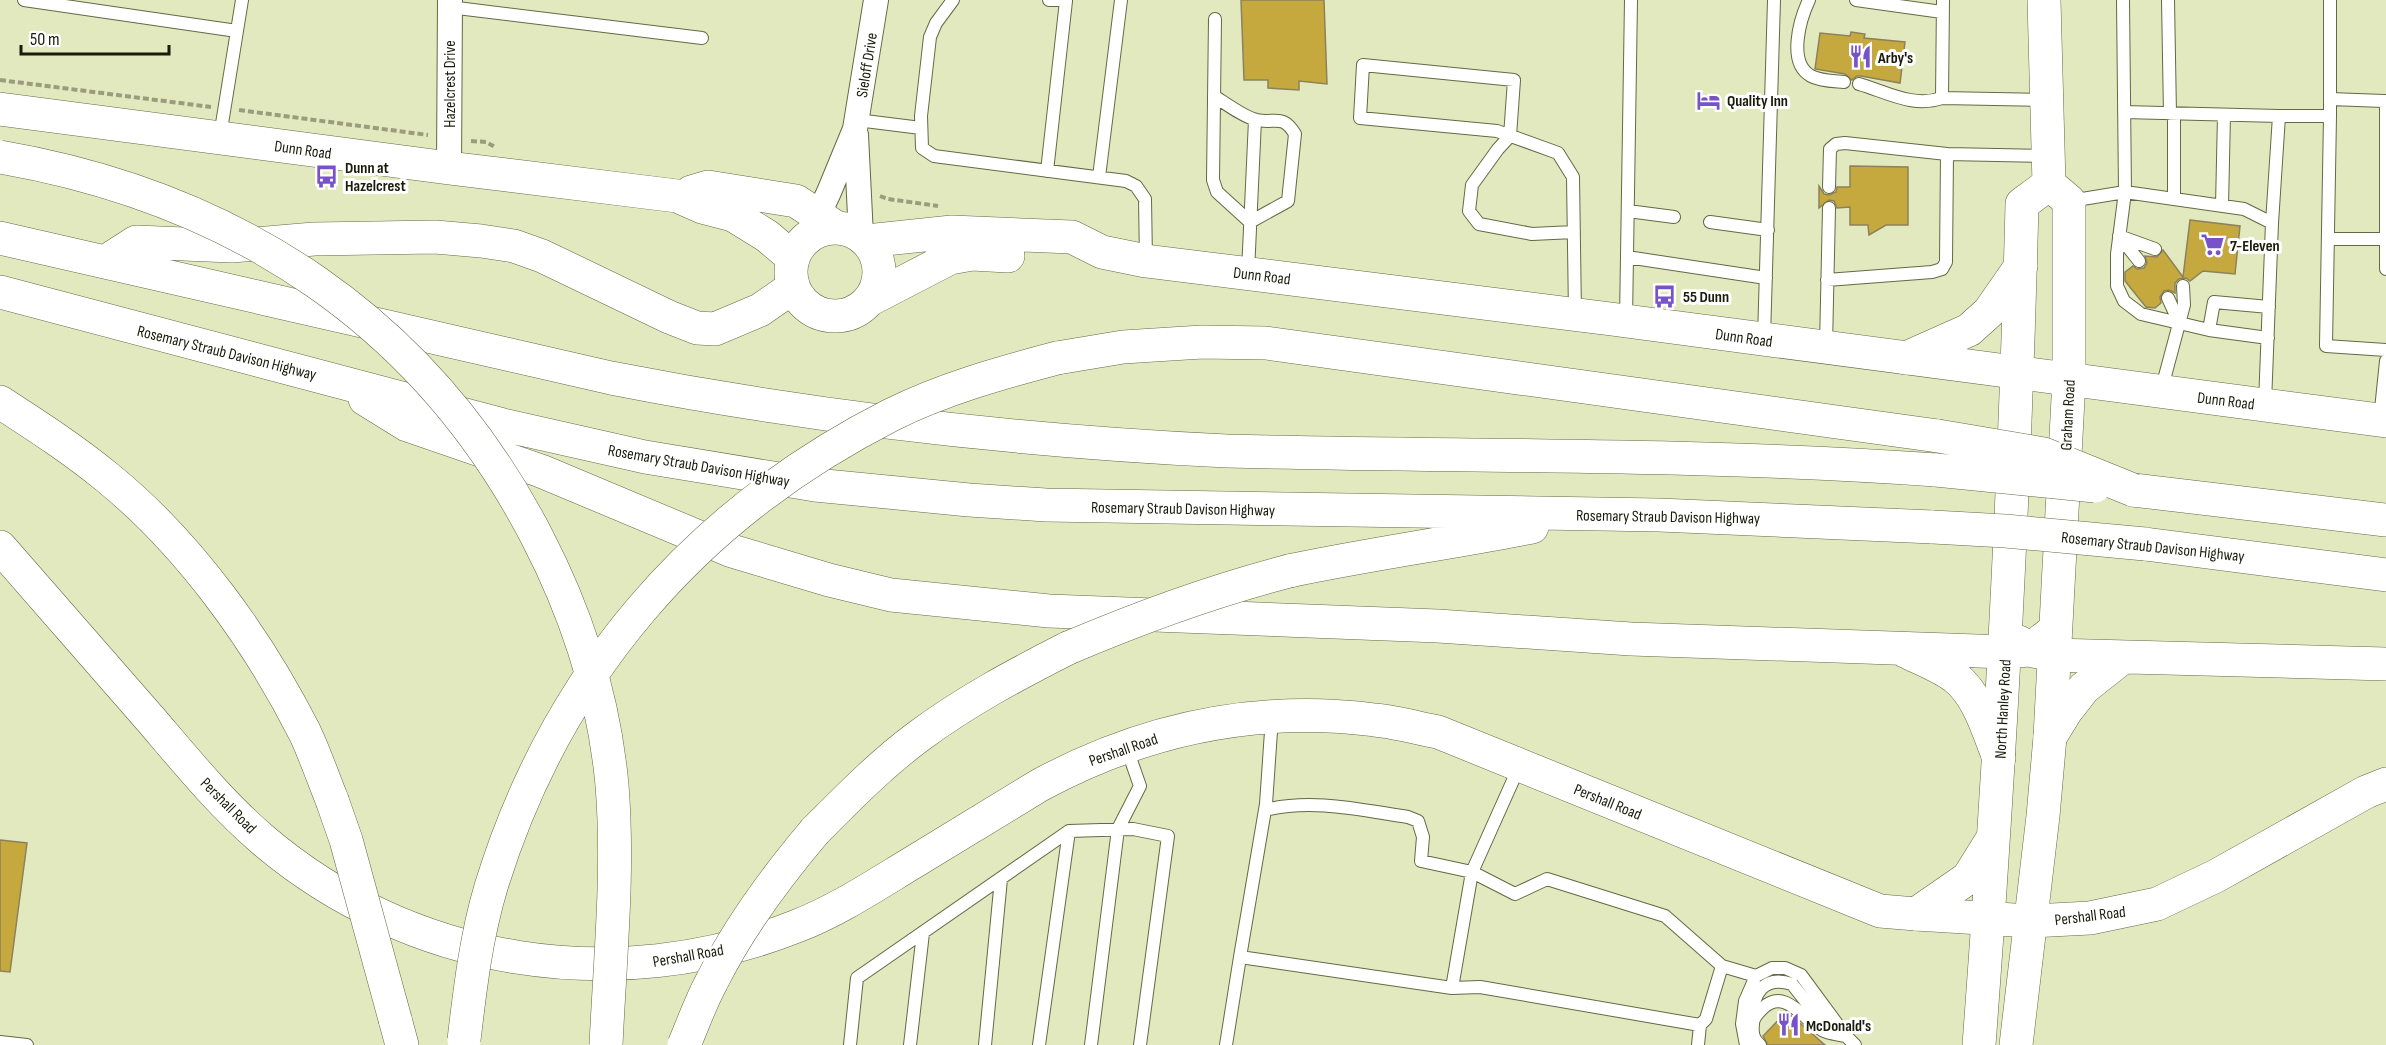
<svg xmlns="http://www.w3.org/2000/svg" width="2386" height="1045" font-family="'Sofia Sans Condensed',sans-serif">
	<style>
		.building { fill: #c6a93e; stroke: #8c815a; stroke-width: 1.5 }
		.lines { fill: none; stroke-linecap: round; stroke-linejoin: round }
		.lane-casing { stroke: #646943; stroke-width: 14 }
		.street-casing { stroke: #646943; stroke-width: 26 }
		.secondary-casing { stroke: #646943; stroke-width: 34 }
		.primary-casing { stroke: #646943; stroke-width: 34 }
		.highway-casing { stroke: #646943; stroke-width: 34 }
		.path { stroke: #999d7d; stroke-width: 4; stroke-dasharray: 6 3; stroke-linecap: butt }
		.lane { stroke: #fff; stroke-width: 12 }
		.street { stroke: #fff; stroke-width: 24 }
		.secondary { stroke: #fff; stroke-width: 33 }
		.primary { stroke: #fff; stroke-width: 33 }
		.highway { stroke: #fff; stroke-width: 33 }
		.highway-bridge-casing { stroke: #646943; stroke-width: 34; stroke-linecap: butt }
		.highway-bridge { stroke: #fff; stroke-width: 33 }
		.labels { text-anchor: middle; stroke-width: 6; stroke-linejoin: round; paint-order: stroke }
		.poi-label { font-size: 16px; font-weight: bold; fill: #191b0b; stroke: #fff; text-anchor: start }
		.street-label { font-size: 16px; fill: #191b0b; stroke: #fff }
	</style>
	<rect width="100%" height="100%" fill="#e3e9bf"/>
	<!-- building -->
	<path class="building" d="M1241,0H1324L1327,84L1299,81V90L1268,88V80H1244Z
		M1851,32L1865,34L1864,38L1905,42L1900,83L1861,76H1857L1852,80L1845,74L1815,69L1820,33L1850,36Z
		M1850,166L1908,167V225H1886L1869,235L1868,225H1850V207L1837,208L1834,201L1829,200L1819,208V186L1824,194L1829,195L1836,192L1837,187H1850Z
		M2190,220L2240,226L2235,274L2203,271L2190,281L2186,278L2179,279L2175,283V293L2169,290L2164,291L2160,297L2161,303L2155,308L2146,307L2125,281V272L2133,266L2137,269L2144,268L2147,263L2145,256L2157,257L2163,250L2183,277Z
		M0,840L27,843L10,972L0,971Z
		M1786,1012L1794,1018L1825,1045H1768L1763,1036Z"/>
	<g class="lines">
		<defs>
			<path id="lane" d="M24,0L237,31
				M953,0L936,23L930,37L921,116L922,148L934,156L1126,181L1136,186L1145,199L1146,260
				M1049,0H1066
				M1809,0C1800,19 1787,63 1811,76C1820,81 1833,81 1844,82
				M1856,0L1942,12
				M1943,0L1942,98L2046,100
				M2123,0L2125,192L2117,254V286L2124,301L2141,314L2209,330
				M2168,0L2170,114
				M449,7L702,38
				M1215,19L1213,180L1217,192L1250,222
				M1859,84C1887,92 1913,108 1942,98
				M1214,96C1225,103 1245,118 1257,120C1275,124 1282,113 1295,134L1288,201L1250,222
				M2330,99L2384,101
				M2386,101V269
				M2124,112L2279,116
				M2330,116L2326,346L2386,350
				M857,120L921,128
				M220,136L242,0
				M1947,154L2048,156
				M1047,171L1066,1
				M1099,177L1121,0
				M2174,199V114
				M2070,201L2125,192L2244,209L2272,223L2265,403
				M2222,206L2224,115
				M1628,211L1674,217
				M1710,222L1768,230
				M2272,223L2279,116H2330V0
				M1574,232L1532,234L1479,224L1469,211L1472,185L1498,149L1510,136L1514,80L1363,65L1360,118L1497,131L1558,153L1573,177L1575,314
				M2119,236L2155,249
				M2120,237L2139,261
				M2328,239H2386
				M1627,257L1766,278
				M1248,272L1255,120
				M1827,280L1932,272L1942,269L1946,262L1947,154L1845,143L1836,144L1830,149L1829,187
				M2168,298L2179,322
				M1626,320L1631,0
				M1764,338L1774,0
				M2268,338L2209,330L2214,302L2269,307
				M1826,346L1829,208
				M2161,391L2184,305L2183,286
				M2380,419L2386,361
				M1519,767L1472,872L1515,894L1547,879L1665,916L1722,966L1756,976
				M1265,810C1312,798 1361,810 1408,817L1418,821L1423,837L1421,861L1472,872L1452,988L1240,957L1266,804L1272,717
				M1452,988L1480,987L1700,1025L1706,1019L1722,966
				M1753,1019C1752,993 1764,975 1792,984L1826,1027
				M0,1042L27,1045
				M850,1045L857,978L1069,831L1133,829L1168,836L1140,1045
				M910,1045L923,933
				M985,1045L1001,879
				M1039,1045L1069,831
				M1091,1045L1118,829L1140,786L1127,749
				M1226,1045L1240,957
				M1698,1045L1700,1025
				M1746,1045L1742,1024L1745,1001L1756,976L1772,968H1785L1801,975L1846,1036L1855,1045
				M1760,1045C1753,1039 1752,1033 1753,1024C1753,1017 1758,1013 1763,1008C1784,988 1802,1017 1819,1028C1826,1034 1837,1034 1846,1036"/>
			<path id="street" d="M856,135L861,236
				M449,168L450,0
				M808,237L829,192L855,129L876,0"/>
			<path id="secondary" d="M0,109L449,168L677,196L702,207L733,215L767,236L793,258
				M691,192L708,187L796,201L837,228
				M791 272a44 44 0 1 1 88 0a44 44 0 1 1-88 0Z
				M867,241L952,232L1072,237L1102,252L1146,261L1611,319L2386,421
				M871,299L950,258L972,254L1008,256
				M0,547C51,605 101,663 152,721C187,762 222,805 263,840C411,966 616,998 797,926C838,910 874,886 912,863C954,837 997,811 1040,785C1144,729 1257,705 1375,720C1396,722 1417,728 1438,732L1880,911L1916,914L2030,921L2090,918L2157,904L2216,876L2366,792L2386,784"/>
			<path id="primary" d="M1906,358L1969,330L1989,312L2021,266
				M1916,914L1968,878L1993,838
				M1979,1045C2000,765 2015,485 2022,204L2049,184
				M2016,1045L2043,816L2050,737L2069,380V201L2049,184L2044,0"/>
			<path id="highway" d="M0,238L611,378C815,418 1020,441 1227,451C1463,457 1700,453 1936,470
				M105,262L136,242L232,246L314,239L435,237L481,241L514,246L542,256L669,317L697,328L715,329L760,310L793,287
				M0,292L503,425L645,457L815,485L969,500L1046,505L1659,515L1933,527
				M1057,358L1123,347L1202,342L1266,343L1938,436
				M365,399L407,425L541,471L732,551L829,580L891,595L1049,611L1438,626L1631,639L2006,652L2029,650L2055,630
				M0,402C37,426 74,450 108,478C189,544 258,640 305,733C315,754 323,778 332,800
				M2133,490L2386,520
				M2145,544L2386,575
				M1289,571C1369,554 1451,543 1532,527
				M2019,642L2029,650L2053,655L2386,664
				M1905,651C1921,659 1940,666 1955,677C1979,696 1988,731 1999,758
				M2050,737L2066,711L2084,688L2122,658
				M815,831C848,798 881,764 919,736C966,701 1017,674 1068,648
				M395,1019L402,1045"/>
		</defs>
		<!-- lane casing -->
		<use href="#lane" class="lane-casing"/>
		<!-- street casing -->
		<use href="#street" class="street-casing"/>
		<!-- secondary casing -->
		<use href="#secondary" class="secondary-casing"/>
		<!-- primary casing -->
		<use href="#primary" class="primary-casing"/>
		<!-- highway casing -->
		<use href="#highway" class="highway-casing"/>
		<!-- path -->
		<path class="path" d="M0,80L211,107
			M239,110L428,135
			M471,141L486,142L495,147
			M880,196L888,199L938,206"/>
		<!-- lane -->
		<use href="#lane" class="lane"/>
		<!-- street -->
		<use href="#street" class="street"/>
		<!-- secondary -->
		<use href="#secondary" class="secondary"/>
		<!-- primary -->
		<use href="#primary" class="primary"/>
		<!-- highway -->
		<use href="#highway" class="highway"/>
		<defs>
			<path id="highway-bridge" d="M0,157C237,198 426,322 537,537C577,614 604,698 612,785C619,871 610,959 606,1045
				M1938,436L2044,454L2133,490
				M1936,470L2095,486
				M1933,527L2005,531L2145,544
				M1068,648C1141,617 1212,591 1289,571
				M332,800L346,840L395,1019
				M464,1040C470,989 476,937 491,887C556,675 694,515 891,415C943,389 1000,373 1057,358
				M684,1045C693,1024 701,1001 712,981C739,927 776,877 815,831"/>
		</defs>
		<!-- highway-bridge casing -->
		<use href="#highway-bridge" class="highway-bridge-casing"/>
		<!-- highway-bridge -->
		<use href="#highway-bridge" class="highway-bridge"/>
	</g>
	<!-- icons -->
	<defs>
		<symbol id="restaurant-bare" viewBox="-9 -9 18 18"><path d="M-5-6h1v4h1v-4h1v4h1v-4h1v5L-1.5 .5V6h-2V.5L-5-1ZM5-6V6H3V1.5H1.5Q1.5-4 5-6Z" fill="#7852cb" stroke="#fff" stroke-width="2.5" paint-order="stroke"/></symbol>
		<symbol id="hotel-bare" viewBox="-9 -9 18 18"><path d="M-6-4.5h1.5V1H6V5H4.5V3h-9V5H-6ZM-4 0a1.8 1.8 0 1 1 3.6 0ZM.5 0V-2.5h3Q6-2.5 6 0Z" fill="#7852cb" stroke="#fff" stroke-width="2.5" paint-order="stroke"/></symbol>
		<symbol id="bus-bare" viewBox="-9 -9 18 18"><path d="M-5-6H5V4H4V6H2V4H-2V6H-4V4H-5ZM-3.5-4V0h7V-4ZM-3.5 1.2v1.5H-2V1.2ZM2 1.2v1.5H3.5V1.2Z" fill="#7852cb" stroke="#fff" stroke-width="2.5" paint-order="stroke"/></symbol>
		<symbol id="supermarket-bare" viewBox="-9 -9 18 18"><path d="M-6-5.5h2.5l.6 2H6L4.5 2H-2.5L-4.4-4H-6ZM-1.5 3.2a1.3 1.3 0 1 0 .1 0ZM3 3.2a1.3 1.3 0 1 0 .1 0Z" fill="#7852cb" stroke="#fff" stroke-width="2.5" paint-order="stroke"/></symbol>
	</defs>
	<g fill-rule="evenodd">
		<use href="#restaurant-bare" x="1844" y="40" width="33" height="33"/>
		<use href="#hotel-bare" x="1692" y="84" width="33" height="33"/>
		<use href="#bus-bare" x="310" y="160" width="33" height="33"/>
		<use href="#supermarket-bare" x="2196" y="228" width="33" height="33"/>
		<use href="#bus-bare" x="1648" y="280" width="33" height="33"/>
		<use href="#restaurant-bare" x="1772" y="1008" width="33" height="33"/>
	</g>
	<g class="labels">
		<!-- poi labels -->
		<g class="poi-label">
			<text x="1878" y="63">Arby's</text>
			<text x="1727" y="106">Quality Inn</text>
			<text x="345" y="173">Dunn at<tspan x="345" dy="18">Hazelcrest</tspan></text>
			<text x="2230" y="251">7-Eleven</text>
			<text x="1683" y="302">55 Dunn</text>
			<text x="1806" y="1031">McDonald's</text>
		</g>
		<!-- street labels -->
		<g class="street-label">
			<text transform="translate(866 65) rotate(-81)" y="6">Sieloff Drive</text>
			<text transform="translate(449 84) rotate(-90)" y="6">Hazelcrest Drive</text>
			<text transform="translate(303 149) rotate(8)" y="6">Dunn Road</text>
			<text transform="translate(1262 275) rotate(7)" y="6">Dunn Road</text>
			<text transform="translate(1744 337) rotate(8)" y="6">Dunn Road</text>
			<text transform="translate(227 352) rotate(14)" y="6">Rosemary Straub Davison Highway</text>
			<text transform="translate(2226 400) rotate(7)" y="6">Dunn Road</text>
			<text transform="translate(2067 415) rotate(-87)" y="6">Graham Road</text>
			<text transform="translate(699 465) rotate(10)" y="6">Rosemary Straub Davison Highway</text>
			<text transform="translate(1183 508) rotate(1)" y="6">Rosemary Straub Davison Highway</text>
			<text transform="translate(1668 516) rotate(1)" y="6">Rosemary Straub Davison Highway</text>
			<text transform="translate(2153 546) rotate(6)" y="6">Rosemary Straub Davison Highway</text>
			<text transform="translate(2002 709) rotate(-87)" y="6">North Hanley Road</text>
			<text transform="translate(1123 749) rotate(-19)" y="6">Pershall Road</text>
			<text transform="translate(1608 801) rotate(22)" y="6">Pershall Road</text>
			<text transform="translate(229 805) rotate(45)" y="6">Pershall Road</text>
			<text transform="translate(2090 915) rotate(-7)" y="6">Pershall Road</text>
			<text transform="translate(688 955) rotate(-10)" y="6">Pershall Road</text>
		</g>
	</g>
	<!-- scale -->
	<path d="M21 45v9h148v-9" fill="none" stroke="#191b0b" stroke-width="3"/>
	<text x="30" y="45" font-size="18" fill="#191b0b" stroke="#ffffff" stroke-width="4.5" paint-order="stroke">50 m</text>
</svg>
